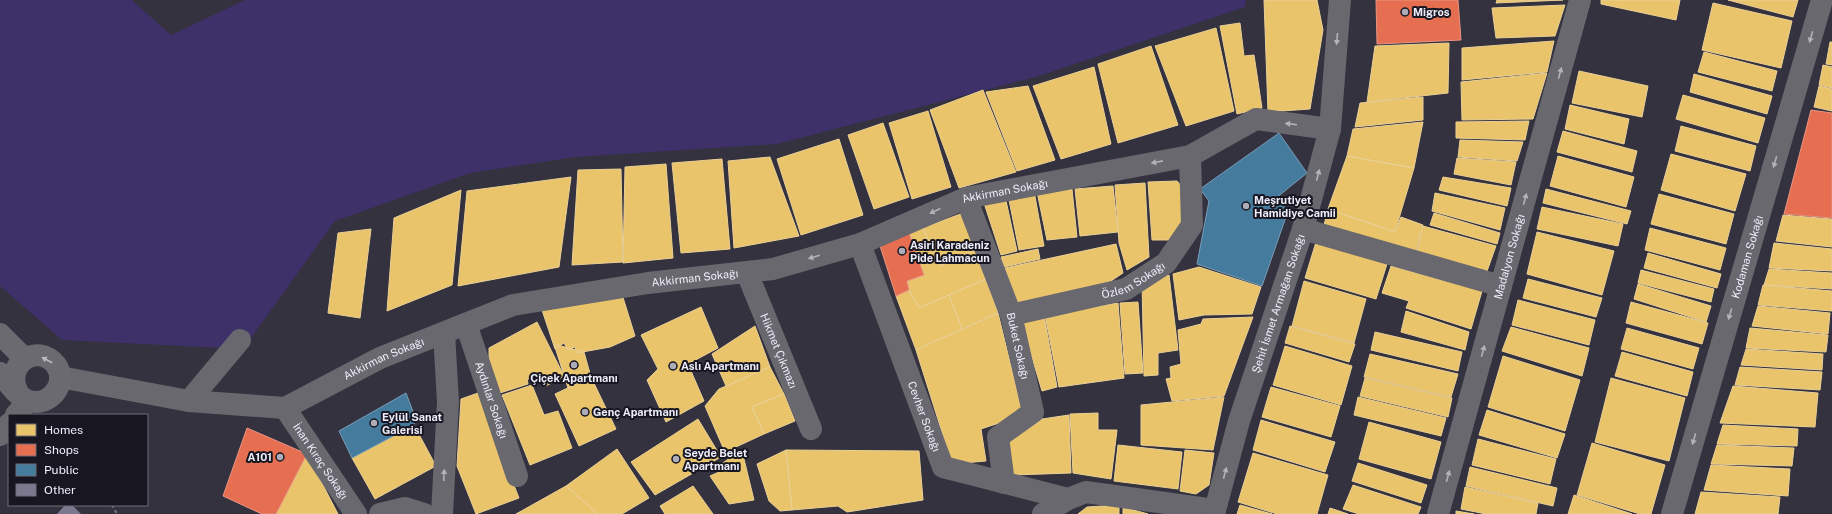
<svg xmlns="http://www.w3.org/2000/svg" width="1832" height="514" font-family="'Public Sans',sans-serif">
	<style>
		.green { fill: #3e3169 }
		.homes { fill: #e9c46a; stroke: #ead096 }
		.shops { fill: #e76f51; stroke: #e99584 }
		.public { fill: #457b9d; stroke: #789db9 }
		.building { fill: #7c788d }
		.lines { fill: none; stroke-linecap: round; stroke-linejoin: round }
		.path { stroke: #706f75; stroke-width: 2.5; stroke-dasharray: 3 3; stroke-linecap: butt }
		.street { stroke: #69686e; stroke-width: 22 }
		.secondary { stroke: #6b6a71; stroke-width: 22 }
		.oneway { fill: #b2b1bc }
		.oneway2 { fill: #bab9c4 }
		.poi-dot { fill: #adacb9; stroke: #181721; stroke-width: 1.5 }
		.labels { text-anchor: middle; stroke-width: 4; stroke-linejoin: round; paint-order: stroke }
		.poi-label { font-size: 11px; font-weight: bold; fill: #eeedfb; stroke: #181721; text-anchor: start }
		.street-label { font-size: 11px; fill: #eeedfb; stroke: #181721 }
	</style>
	<rect width="100%" height="100%" fill="#34323e"/>
	<!-- green -->
	<path class="green" d="M0,0H132L171,35L245,0H1246L1245,7L1039,76L777,144L575,157L470,173L335,221L243,349L62,340L0,286Z"/>
	<!-- homes -->
	<path class="homes" d="M1264,0H1317L1323,30L1310,109L1268,112Z
		M1497,0H1563L1496,3Z
		M1601,0H1680L1676,20L1601,4Z
		M1728,0H1798L1793,17Z
		M1713,3L1792,21L1781,68L1702,50Z
		M1565,5L1555,36L1496,38L1492,8Z
		M1240,23L1244,56L1254,55L1262,108L1237,114L1220,26Z
		M1216,28L1234,111L1186,126L1155,46Z
		M1554,41L1547,72L1462,80V48Z
		M1830,42H1832V65L1826,64Z
		M1449,43L1448,93L1367,102L1375,46Z
		M1151,46L1178,125L1118,143L1098,64Z
		M1704,52L1777,71L1772,91L1698,72Z
		M1823,65L1832,67V88L1819,85Z
		M1094,67L1111,144L1061,159L1033,86Z
		M1579,71L1648,86L1642,117L1572,103Z
		M1547,73L1533,119L1462,120L1461,82Z
		M1694,74L1772,96L1767,114L1690,92Z
		M1028,86L1055,160L1017,171L986,92Z
		M1819,86L1832,89V111L1814,107Z
		M983,90L1016,172L959,188L930,110Z
		M1683,95L1765,118L1758,143L1676,119Z
		M1423,97V120L1355,127L1360,103Z
		M1570,105L1629,119L1624,144L1565,129Z
		M928,111L951,187L912,199L889,123Z
		M1529,121L1525,140L1456,138V122Z
		M1423,122L1414,168L1347,156L1353,129Z
		M883,123L909,197L874,209L848,135Z
		M1681,126L1756,146L1750,171L1675,151Z
		M1563,131L1637,151L1632,172L1557,152Z
		M839,139L863,215L801,235L777,159Z
		M1460,140L1523,142L1517,161L1458,157Z
		M1671,154L1746,174L1735,211L1661,190Z
		M1347,156L1414,168L1395,232L1328,209Z
		M1558,156L1634,177L1626,207L1550,186Z
		M770,157L799,236L734,248L728,161Z
		M1457,158L1516,162L1511,185L1454,174Z
		M722,159L730,249L681,253L672,163Z
		M666,164L673,258L623,263L625,167Z
		M621,169L623,262L572,265L578,170Z
		M571,177L559,267L458,286L467,191Z
		M1443,177L1511,188L1507,206L1439,190Z
		M1177,181L1186,191V219L1174,240H1152L1148,182Z
		M1145,183L1149,257L1127,270L1119,243L1115,185Z
		M1113,186L1118,232L1080,236L1075,189Z
		M1072,189L1077,237L1047,240L1037,192Z
		M1546,189L1631,211L1627,224L1543,203Z
		M461,190L452,285L387,311L394,218Z
		M1034,191L1044,246L1019,250L1008,195Z
		M1435,193L1505,208L1500,230L1432,211Z
		M1659,194L1734,214L1726,244L1651,224Z
		M1005,196L1017,251L1001,255L983,200Z
		M1542,207L1623,224L1618,246L1537,229Z
		M1328,209L1395,232L1401,217L1423,225L1416,252L1324,225Z
		M963,213L976,250L940,266L923,228Z
		M1434,213L1500,233L1497,244L1430,225Z
		M1783,215L1832,219V247L1776,241Z
		M1423,226L1496,246L1486,274L1417,252Z
		M923,228L940,266L976,250L986,279L919,308L909,290L907,281L924,275L909,233Z
		M1650,228L1726,248L1720,270L1645,250Z
		M371,229L360,318L328,313L338,233Z
		M1537,232L1614,251L1602,295L1527,274Z
		M1316,242L1387,264L1376,299L1305,278Z
		M1774,243L1832,249V271L1769,268Z
		M1116,244L1123,273L1108,283L1015,303L1005,268Z
		M1038,249L1040,259L1004,267L1001,257Z
		M1648,253L1721,274L1717,288L1644,268Z
		M1391,266L1482,291L1471,329L1406,308L1409,301L1382,293Z
		M1199,267L1261,287L1252,314L1204,315L1179,320L1173,274Z
		M1769,269L1832,273V289L1764,285Z
		M1641,270L1714,289L1711,302L1638,283Z
		M1169,275L1178,350L1158,353V375L1144,376L1142,283Z
		M986,279L998,313L962,329L949,295Z
		M1528,279L1602,298L1596,317L1523,298Z
		M1304,281L1366,299L1354,343L1292,326Z
		M1638,284L1711,306L1706,322L1634,299Z
		M1763,285L1832,291V311L1758,305Z
		M909,290L919,308L949,295L962,329L916,350L896,296Z
		M621,291L635,336L610,347L577,353L575,347L568,350L564,343L555,349L542,310Z
		M1518,300L1595,320L1589,345L1512,325Z
		M1138,302L1143,373L1125,374L1120,303Z
		M1631,302L1708,323L1702,344L1626,323Z
		M1118,303L1124,378L1059,387L1045,315Z
		M1758,306L1830,313L1828,334L1752,326Z
		M701,307L718,348L688,364L704,401L666,422L647,380L658,369L641,335Z
		M1406,311L1469,332L1465,350L1401,332Z
		M998,313L1023,415L981,429L986,461L952,464L916,350Z
		M1044,315L1057,387L1042,391L1021,321Z
		M1253,317L1224,396L1172,401L1166,379L1171,378L1170,367L1181,364L1178,330L1201,324L1203,319Z
		M537,322L564,376L546,386L542,380L527,379L528,384L500,393L489,364V348Z
		M755,326L770,367L726,386L712,354Z
		M1290,326L1355,344L1349,362L1285,343Z
		M1511,327L1589,348L1582,376L1502,351Z
		M1627,328L1699,348L1693,369L1621,349Z
		M1750,328L1828,335L1826,352L1746,348Z
		M1375,332L1462,352L1458,371L1371,350Z
		M554,344L584,352L591,377L568,388Z
		M1285,346L1352,366L1341,405L1273,385Z
		M1746,349L1823,354L1822,370L1741,365Z
		M1622,352L1693,372L1687,396L1615,376Z
		M1370,354L1458,374L1451,397L1364,377Z
		M1503,356L1580,380L1565,431L1488,407Z
		M770,367L784,394L752,407L764,434L725,452L705,406L719,389Z
		M1740,367L1822,372L1820,390L1735,385Z
		M591,377L616,429L579,446L555,394Z
		M1365,378L1452,398L1448,417L1360,396Z
		M1611,378L1685,398L1669,461L1595,442Z
		M532,385L544,415L558,411L572,448L530,465L502,395Z
		M1733,386L1818,393L1815,427L1720,423Z
		M1271,387L1340,406L1331,437L1262,417Z
		M478,393L519,498L476,514L457,466L461,399Z
		M784,394L795,421L764,434L752,407Z
		M1224,397L1213,450L1141,445V405Z
		M1358,397L1446,418L1441,436L1354,415Z
		M1487,410L1565,434L1557,458L1479,435Z
		M1098,413V430H1117L1111,479L1073,473L1070,414Z
		M1069,415L1071,473L1013,475L1008,443L1042,419Z
		M698,419L721,457L655,495L631,462Z
		M1261,420L1335,442L1325,472L1253,450Z
		M1369,422L1441,442L1431,479L1359,459Z
		M414,425L436,466L375,499L352,458Z
		M1723,425L1798,429L1797,446L1717,444Z
		M1478,439L1556,459L1550,484L1472,465Z
		M1592,443L1665,465L1651,514H1640L1577,495Z
		M1118,445L1182,452L1178,489L1114,481Z
		M1717,445L1794,448L1792,466L1711,464Z
		M617,449L649,498L622,514H598L566,486Z
		M786,450L792,510L780,511L769,501L757,464Z
		M786,450L919,451L923,500L847,512L838,506L792,510Z
		M1185,450L1214,453L1209,485L1196,494L1180,491Z
		M1253,453L1328,475L1317,514H1277L1238,502Z
		M307,454L338,514H276Z
		M743,455L754,500L729,504L710,476L719,472L717,467L730,458Z
		M1358,463L1427,485L1421,503L1352,481Z
		M1711,465L1790,469L1788,496L1704,490Z
		M1470,467L1557,488L1553,506L1466,486Z
		M1353,485L1421,507L1418,514H1359L1343,509Z
		M566,486L598,514H516Z
		M693,486L713,514H665L660,506Z
		M1465,487L1538,503L1536,514H1486L1461,509Z
		M1701,492L1780,497L1778,514H1695Z
		M1574,495L1632,514H1568Z
		M1119,505V514H1078L1087,507Z
		M1240,505L1272,514H1237Z
		M1123,507L1148,514H1123Z
		M1330,508L1348,514H1328Z
		M1456,511L1474,514H1456Z"/>
	<!-- shops -->
	<path class="shops" d="M1376,0H1458L1461,40L1377,44Z
		M1811,110L1832,113V218L1784,214Z
		M909,233L924,275L907,281L909,290L896,296L880,246Z
		M247,428L307,454L276,514H262L223,496Z"/>
	<!-- public -->
	<path class="public" d="M1279,133L1307,173L1276,198L1288,211L1262,286L1197,264L1209,201L1200,189Z
		M406,393L415,417L414,425L352,458L339,431Z"/>
	<!-- building -->
	<path class="building" d="M65,505H72L81,514H57Z"/>
	<g class="lines">
		<!-- path -->
		<path class="path" d="M112,505L117,514"/>
		<!-- street -->
		<g class="street">
			<path id="s1" d="M966,198L1011,315L1033,412L998,437L1004,483"/>
			<path d="M1303,229L1501,286"/>
			<path id="s2" d="M860,244L943,467L1068,499"/>
			<path id="s3" d="M747,273L811,429"/>
			<path id="s4" d="M1011,315L1126,289L1166,263L1192,225L1190,156"/>
			<path id="s5" d="M466,324L517,476"/>
			<path id="s6" d="M60,377L189,401L285,408L380,358L513,305L648,283L773,269L860,244L966,198L1190,156L1256,119L1330,129"/>
			<path d="M189,401L240,340"/>
			<path id="s7" d="M285,408L356,514"/>
			<path d="M16,415L28,401"/>
			<path d="M0,435L9,424"/>
			<path d="M380,514L405,508L424,514"/>
			<path d="M442,514L448,402L444,333"/>
			<path d="M1043,514L1068,499L1086,492L1215,510"/>
			<path id="s8" d="M1214,514L1239,421L1303,229L1330,129L1340,0"/>
			<path id="s9" d="M1438,514L1580,0"/>
			<path id="s10" d="M1672,514L1822,0"/>
		</g>
		<!-- secondary -->
		<path class="secondary" d="M0,334L25,359
			M0,373C8,382 18,398 29,401C49,407 69,384 56,365C37,341 3,365 18,393"/>
	</g>
	<!-- one-way arrows -->
	<defs><path id="oneway-solid" d="M-6-.8H1V-3.2L6.5 0L1 3.2V.8H-6Z"/></defs>
	<g class="oneway">
		<use href="#oneway-solid" transform="translate(1811 37) rotate(106)"/>
		<use href="#oneway-solid" transform="translate(1337 39) rotate(95)"/>
		<use href="#oneway-solid" transform="translate(1560 73) rotate(-75)"/>
		<use href="#oneway-solid" transform="translate(1291 124) rotate(-173)"/>
		<use href="#oneway-solid" transform="translate(1157 162) rotate(169)"/>
		<use href="#oneway-solid" transform="translate(1775 162) rotate(106)"/>
		<use href="#oneway-solid" transform="translate(1318 175) rotate(-75)"/>
		<use href="#oneway-solid" transform="translate(1525 199) rotate(-75)"/>
		<use href="#oneway-solid" transform="translate(935 211) rotate(156)"/>
		<use href="#oneway-solid" transform="translate(814 257) rotate(164)"/>
		<use href="#oneway-solid" transform="translate(1730 314) rotate(106)"/>
		<use href="#oneway-solid" transform="translate(1483 351) rotate(-75)"/>
		<use href="#oneway-solid" transform="translate(1694 439) rotate(106)"/>
		<use href="#oneway-solid" transform="translate(1225 473) rotate(-75)"/>
		<use href="#oneway-solid" transform="translate(444 475) rotate(-87)"/>
		<use href="#oneway-solid" transform="translate(1448 476) rotate(-75)"/>
	</g>
	<use class="oneway2" href="#oneway-solid" transform="translate(47 360) rotate(-152)"/>
	<!-- markers -->
	<g class="poi-dot">
		<circle cx="1405" cy="12" r="4"/>
		<circle cx="1246" cy="206" r="4"/>
		<circle cx="902" cy="251" r="4"/>
		<circle cx="574" cy="365" r="4"/>
		<circle cx="673" cy="366" r="4"/>
		<circle cx="585" cy="412" r="4"/>
		<circle cx="374" cy="423" r="4"/>
		<circle cx="280" cy="457" r="4"/>
		<circle cx="676" cy="459" r="4"/>
	</g>
	<g class="labels">
		<!-- poi labels -->
		<g class="poi-label">
			<text x="1413" y="16">Migros</text>
			<text x="1254" y="204">Meşrutiyet<tspan x="1254" dy="13">Hamidiye Camii</tspan></text>
			<text x="910" y="249">Asiri Karadeniz<tspan x="910" dy="13">Pide Lahmacun</tspan></text>
			<text x="681" y="370">Aslı Apartmanı</text>
			<text x="574" y="382" text-anchor="middle">Çiçek Apartmanı</text>
			<text x="593" y="416">Genç Apartmanı</text>
			<text x="382" y="421">Eylül Sanat<tspan x="382" dy="13">Galerisi</tspan></text>
			<text x="684" y="457">Seyde Belet<tspan x="684" dy="13">Apartmanı</tspan></text>
			<text x="272" y="461" text-anchor="end">A101</text>
		</g>
		<!-- street labels -->
		<g class="street-label">
			<text dy="4" stroke="none"><textPath href="#s6" startOffset="986">Akkirman Sokağı</textPath></text>
			<text dy="4" stroke="none"><textPath href="#s9" startOffset="267">Madalyon Sokağı</textPath></text>
			<text dy="4" stroke="none"><textPath href="#s10" startOffset="268">Kodaman Sokağı</textPath></text>
			<text dy="4" stroke="none"><textPath href="#s6" startOffset="662">Akkirman Sokağı</textPath></text>
			<text dy="4" stroke="none"><textPath href="#s4" startOffset="128">Özlem Sokağı</textPath></text>
			<text dy="4" stroke="none"><textPath href="#s8" startOffset="220">Şehit İsmet Armağan Sokağı</textPath></text>
			<text dy="4" stroke="none"><textPath href="#s1" startOffset="157">Buket Sokağı</textPath></text>
			<text dy="4" stroke="none"><textPath href="#s3" startOffset="84">Hikmet Çıkmazı</textPath></text>
			<text dy="4" stroke="none"><textPath href="#s6" startOffset="338">Akkirman Sokağı</textPath></text>
			<text dy="4" stroke="none"><textPath href="#s5" startOffset="80">Aydınlar Sokağı</textPath></text>
			<text dy="4" stroke="none"><textPath href="#s2" startOffset="184">Cevher Sokağı</textPath></text>
			<text dy="4" stroke="none"><textPath href="#s7" startOffset="64">İnan Kıraç Sokağı</textPath></text>
		</g>
	</g>
	<!-- legend -->
	<rect x="8" y="414" width="140" height="92" fill="#181721" stroke="#6e6d78"/>
	<rect x="16" y="424" width="20" height="12" fill="#e9c46a" stroke="#6e6d78"/>
	<text x="44" y="434" font-size="12" fill="#eeedfb">Homes</text>
	<rect x="16" y="444" width="20" height="12" fill="#e76f51" stroke="#6e6d78"/>
	<text x="44" y="454" font-size="12" fill="#eeedfb">Shops</text>
	<rect x="16" y="464" width="20" height="12" fill="#457b9d" stroke="#6e6d78"/>
	<text x="44" y="474" font-size="12" fill="#eeedfb">Public</text>
	<rect x="16" y="484" width="20" height="12" fill="#7c788d" stroke="#6e6d78"/>
	<text x="44" y="494" font-size="12" fill="#eeedfb">Other</text>
</svg>
